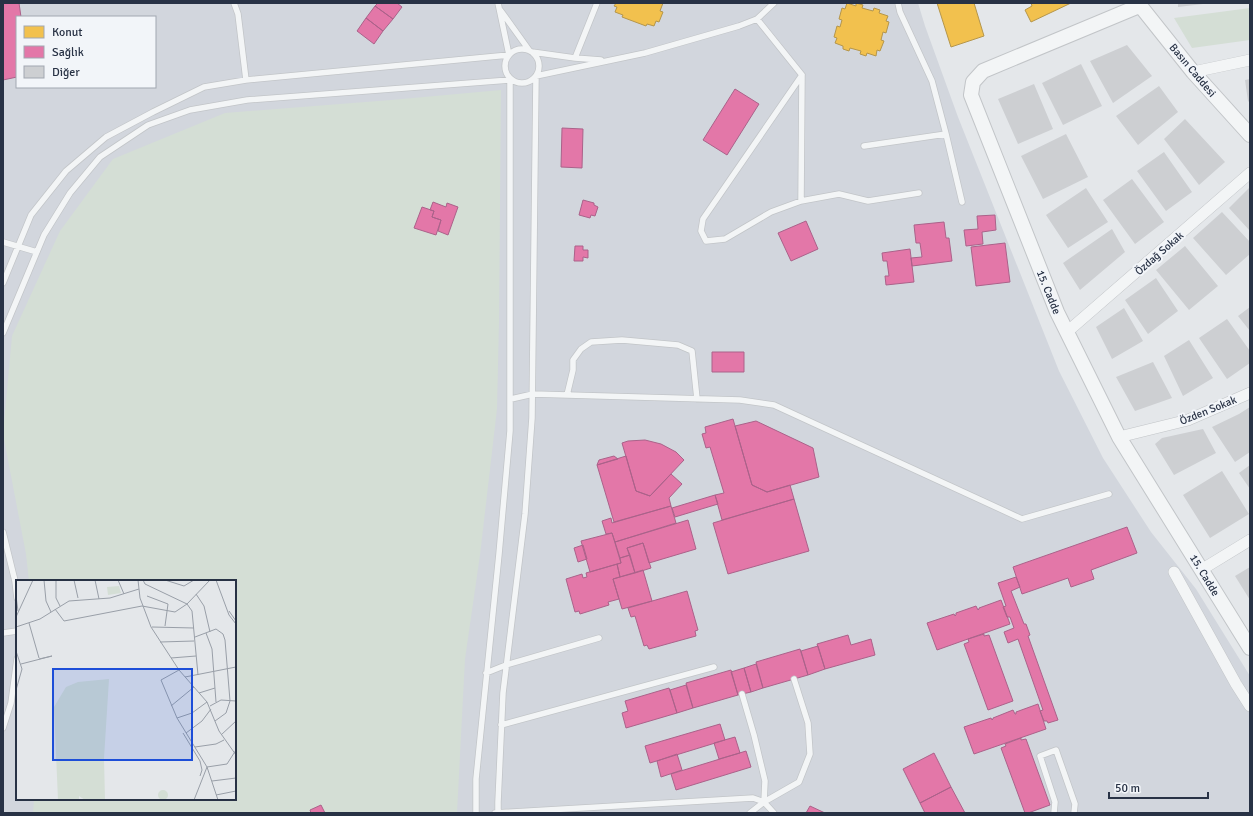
<svg xmlns="http://www.w3.org/2000/svg" width="1253" height="816" font-family="Signika,sans-serif">
	<style>
		.built { fill: #d2d6dd; fill-rule: evenodd }
		.green { fill: #d4ded5 }
		.homes { fill: #f2c14e; stroke: #b5964b }
		.health { fill: #e377a8; stroke: #ab628a }
		.building { fill: #cdcfd2 }
		.lines { fill: none; stroke-linecap: round; stroke-linejoin: round }
		.service-casing { stroke: #c2c5c8; stroke-width: 7 }
		.minor-casing { stroke: #c2c5c8; stroke-width: 12 }
		.tertiary-casing { stroke: #c2c5c8; stroke-width: 16 }
		.service { stroke: #f3f5f6; stroke-width: 5.5 }
		.minor { stroke: #f3f5f6; stroke-width: 11 }
		.tertiary { stroke: #f3f5f6; stroke-width: 14 }
		.labels { text-anchor: middle; stroke-width: 4; stroke-linejoin: round; paint-order: stroke }
		.street-label { font-size: 11px; fill: #283245; stroke: #f2f5f9 }
		.inset-road { fill: none; stroke: #999fa8; stroke-width: 1 }
		.view { fill: #1d4ed8; fill-opacity: 0.15; stroke: #1d4ed8; stroke-width: 2 }
		.inset-edge { fill: none; stroke: #283245; stroke-width: 2 }
	</style>
	<rect width="100%" height="100%" fill="#e4e7ea"/>
	<!-- built -->
	<path class="built" d="M3,3H918L925,26L958,117L1059,371L1103,458L1151,532L1196,589L1250,676V813H3ZM17,17H155V87H17ZM17,581H235V799H17Z"/>
	<!-- green -->
	<path class="green" d="M1250,8V40L1192,48L1174,18Z
		M501,90L499,322L497,409L480,555L465,659L457,813H33L34,799H235V581H29L26,554L3,434L12,336L60,231L113,159L225,113L391,100Z"/>
	<!-- homes -->
	<path class="homes" d="M616,3H663L660,11L663,12L659,22L656,21L654,26L647,24L646,26L622,17L623,15L615,12L617,7L614,6Z
		M847,3L856,6V3L863,5L862,8L873,11L874,8L880,10L879,13L888,16L886,21L889,22L886,33L883,32L881,40L884,41L880,51L877,50L876,56L867,53L866,56L860,54L861,51L850,48L849,51L843,49V46L835,43L837,38L834,37L837,26L840,27L842,20L839,19L842,8L845,9Z
		M937,3H974L984,36L951,47Z
		M1031,3H1071L1031,22L1025,10L1032,6Z"/>
	<!-- health -->
	<path class="health" d="M3,3H19L21,17H17V77L3,80Z
		M378,3H397L402,7L393,19L375,6Z
		M375,6L393,19L383,31L366,18Z
		M366,18L383,31L374,44L357,31Z
		M735,89L759,104L727,155L703,140Z
		M562,128L583,129L582,168L561,167Z
		M583,200L594,203V205L598,207L595,216L591,215L590,218L579,215Z
		M433,202L446,207L447,203L458,207L448,235L438,231L441,220L432,217L434,211L430,210Z
		M422,207L434,211L432,217L441,220L436,235L414,228Z
		M995,215L996,230L982,232L983,244L966,246L964,230L978,229L977,216Z
		M806,221L818,249L791,261L778,233Z
		M944,222L946,238H949L952,261L912,266L911,258L922,257L920,243H916L914,225Z
		M1005,243L1010,282L976,286L971,247Z
		M575,246H583V250H588V258L583,257V261H574Z
		M910,249L914,282L886,285L885,276H889L887,261H883L882,253Z
		M712,352H744V372H712Z
		M733,419L752,485L767,492L790,485L794,499L722,520L715,495L724,493L710,447L706,448L702,434L706,433L705,427Z
		M756,421L813,448L819,477L767,492L752,485L735,426Z
		M645,440L661,444L676,452L684,460L650,496L636,491L622,443L628,441Z
		M614,456L618,459L597,465L599,460Z
		M626,456L636,491L650,496L671,474L682,484L669,498L671,506L614,522L597,465Z
		M715,495L718,504L675,517L672,508Z
		M794,499L809,551L728,574L713,523Z
		M671,506L676,523L615,542L612,533L606,534L602,521L611,518L612,523Z
		M688,520L696,549L649,563L643,543L627,548L630,555L620,558L615,542Z
		M1127,527L1137,553L1091,570L1094,579L1071,587L1068,578L1022,594L1013,567Z
		M612,533L621,563L590,572L581,541Z
		M643,543L651,568L635,573L627,548Z
		M583,545L587,559L578,562L574,548Z
		M630,555L635,573L620,577L617,564L621,563L620,558Z
		M617,564L620,577L613,579L619,599L608,602L609,605L580,614L579,611L575,612L566,579L582,574L583,578L587,577L586,573Z
		M643,570L652,601L622,609L613,579Z
		M1016,577L1020,587L1011,591L1024,624H1026L1030,635L1028,636L1058,720L1048,723L1047,721H1044L1040,711L1043,710L1018,639L1008,643L1004,632L1014,628L1010,617H1007L1003,607L1006,606L998,583Z
		M687,591L698,630L695,631L696,636L649,649L647,645L644,646L635,616L631,617L628,608Z
		M1001,600L1010,624L937,650L927,623L954,614L955,616L956,615V613L976,606L978,610L979,609V608Z
		M984,634V636L989,635L1013,701L988,710L964,644L969,642L968,639Z
		M848,635L851,645L871,639L875,655L825,669L817,644Z
		M818,646L825,669L808,675L801,651Z
		M800,649L808,675L763,688L756,662Z
		M756,664L763,688L751,692L744,668Z
		M744,668L751,692L738,695L731,672Z
		M731,670L738,695L693,708L686,683Z
		M686,685L693,708L677,713L670,690Z
		M669,688L677,713L626,728L622,713L628,711L625,701Z
		M1038,704L1046,729L974,754L964,727L991,718L992,720L993,719V718L1013,710L1015,714H1016V712Z
		M720,724L725,740L650,763L645,746Z
		M735,737L740,753L719,759L714,743Z
		M1021,738V740L1026,739L1050,805L1028,813H1025L1001,748L1006,746L1005,744Z
		M746,751L751,767L676,790L671,774Z
		M934,753L951,787L920,803L903,769Z
		M677,754L682,770L661,777L657,761Z
		M951,787L965,813H925L920,803Z
		M321,805L325,813H311L310,810Z
		M810,806L825,813H806Z"/>
	<!-- building -->
	<path class="building" d="M1178,3H1203V4L1178,7Z
		M1127,45L1152,76L1113,103L1090,61Z
		M1081,64L1102,106L1063,125L1042,83Z
		M1250,79V103L1248,101L1245,80Z
		M1034,84L1053,129L1018,144L998,99Z
		M1159,86L1178,112L1138,145L1116,116Z
		M1185,119L1225,162L1199,185L1164,139Z
		M1066,134L1088,177L1043,199L1021,156Z
		M1164,152L1192,192L1166,211L1137,171Z
		M1132,179L1164,222L1135,244L1103,200Z
		M1250,187V231L1229,208Z
		M1086,188L1108,222L1068,248L1046,215Z
		M1222,212L1250,242V254L1226,275L1193,238Z
		M1112,229L1125,252L1080,290L1063,263Z
		M1185,246L1218,286L1189,310L1156,270Z
		M1156,278L1178,311L1148,334L1125,300Z
		M1250,307V331L1238,316Z
		M1124,308L1143,341L1112,359L1096,327Z
		M1227,319L1250,351V363L1227,379L1199,338Z
		M1189,340L1213,378L1183,396L1164,356Z
		M1153,362L1172,398L1135,411L1116,377Z
		M1250,407V452L1235,462L1212,427L1239,414Z
		M1203,429L1216,453L1174,475L1155,444L1162,438Z
		M1250,465V489L1239,473Z
		M1222,471L1249,514L1210,538L1183,495Z
		M1250,567V600L1235,576Z"/>
	<g class="lines">
		<defs>
			<path id="service" d="M234,3L238,14L246,80
				M501,11L529,50
				M757,19L802,75L801,201
				M505 66a17 17 0 1 1 34 0a17 17 0 1 1-34 0Z
				M532,52L575,58L601,60
				M575,58L597,3
				M802,75L703,219L701,231L706,241L725,239L771,212L801,201L839,194L868,201L919,193
				M946,134L962,202
				M864,146L946,134L932,81L900,12L898,3
				M3,242L37,252
				M3,283L31,215L66,171L106,137L153,112L204,87L246,80L509,55L498,3
				M3,333L44,235L70,193L100,157L148,125L190,110L247,100L510,80V431L499,554L476,779V813
				M567,395L573,370V360L581,349L591,342L622,340L678,345L692,351L697,399
				M511,399L533,394L740,400L774,405L1022,519L1109,494
				M3,532L15,581L17,598
				M3,633L17,631
				M486,673L506,665L599,638
				M742,694L754,735L765,781L764,802
				M501,725L714,667
				M3,728L11,703L17,659
				M495,813L753,798L764,802L774,813
				M498,813V802L503,693L525,514L532,418L536,76L645,53L739,26L757,19L774,3
				M750,813L764,802L799,782L810,754L808,723L794,679
				M1054,813L1055,802L1040,756L1056,750L1075,804L1074,813"/>
			<path id="minor" d="M1193,72L1250,60
				M1067,332L1250,173
				M1119,437L1188,420L1250,393
				M1201,570L1250,540
				M1174,572L1236,684L1250,706"/>
			<path id="tertiary" d="M1138,3L1193,72L1250,135
				M1139,6L983,71L973,82L971,95L1057,312L1119,437L1250,648"/>
		</defs>
		<!-- service casing -->
		<use href="#service" class="service-casing"/>
		<!-- minor casing -->
		<use href="#minor" class="minor-casing"/>
		<!-- tertiary casing -->
		<use href="#tertiary" class="tertiary-casing"/>
		<!-- service -->
		<use href="#service" class="service"/>
		<!-- minor -->
		<use href="#minor" class="minor"/>
		<!-- tertiary -->
		<use href="#tertiary" class="tertiary"/>
	</g>
	<g class="labels">
		<!-- street labels -->
		<g class="street-label">
			<text transform="translate(1193 70) rotate(50)" y="4">Basın Caddesi</text>
			<text transform="translate(1159 253) rotate(-41)" y="4">Özdağ Sokak</text>
			<text transform="translate(1049 292) rotate(68)" y="4">15. Cadde</text>
			<text transform="translate(1208 410) rotate(-22)" y="4">Özden Sokak</text>
			<text transform="translate(1205 575) rotate(59)" y="4">15. Cadde</text>
		</g>
	</g>
	<!-- overview -->
	<g transform="translate(16 580)">
		<rect width="220" height="220" fill="#e4e7ea"/>
		<path d="M103,6L105,13L92,15L91,7ZM93,99L88,178L89,220H69L63,216V220H42L38,127L50,107L62,102ZM142 215a5 5 0 1 1 10 0a5 5 0 1 1-10 0Z" fill="#d4ded5"/>
		<path class="inset-road" d="M28,0L30,21L35,32M40,0V18L44,26M58,0L62,18M79,0L83,19M102,0L108,14M122,0L124,18L135,47L163,90L191,122L203,151L220,175M127,0L129,4L171,24L176,31L182,95M149,0L168,6L178,0M200,0L213,35L220,44M180,14L188,26L194,52M0,16L2,31M131,16L152,24L149,46M39,29L48,41L126,26L159,32L171,24L194,0M213,31L220,41M0,37L17,0M13,43L23,78M0,47L24,39L53,21L94,18L123,9M136,47L178,48M190,53L196,69L200,122M179,57L200,49L207,54L209,60L214,121L210,133L199,141M144,62L178,61M0,71L6,89L0,110M155,78L180,76M5,84L36,76L23,79M163,90L145,100L161,138L191,187L202,220M169,97L220,87M183,113L199,108M155,126L178,107M194,126L205,120L220,121M161,138L176,133L191,122M167,153L184,181L186,190L184,196M170,153L186,141L195,129M205,155L220,141M179,167L200,164L208,160M196,201L220,198M200,215L220,211M178,220L191,187L211,184L220,170"/>
		<path class="view" d="M37,89H176V180H37Z"/>
		<rect width="220" height="220" class="inset-edge"/>
	</g>
	<!-- border -->
	<rect width="1253" height="816" fill="none" stroke="#283245" stroke-width="8"/>
	<!-- legend -->
	<rect x="16" y="16" width="140" height="72" fill="#f2f5f9" stroke="#a1a7b1"/>
	<rect x="24" y="26" width="20" height="12" fill="#f2c14e" stroke="#a1a7b1"/>
	<text x="52" y="36" font-size="12" fill="#283245">Konut</text>
	<rect x="24" y="46" width="20" height="12" fill="#e377a8" stroke="#a1a7b1"/>
	<text x="52" y="56" font-size="12" fill="#283245">Sağlık</text>
	<rect x="24" y="66" width="20" height="12" fill="#cdcfd2" stroke="#a1a7b1"/>
	<text x="52" y="76" font-size="12" fill="#283245">Diğer</text>
	<!-- scale -->
	<path d="M1109 792v6h99v-6" fill="none" stroke="#283245" stroke-width="2"/>
	<text x="1115" y="792" font-size="12" fill="#283245" stroke="#f2f5f9" stroke-width="3" paint-order="stroke">50 m</text>
</svg>
